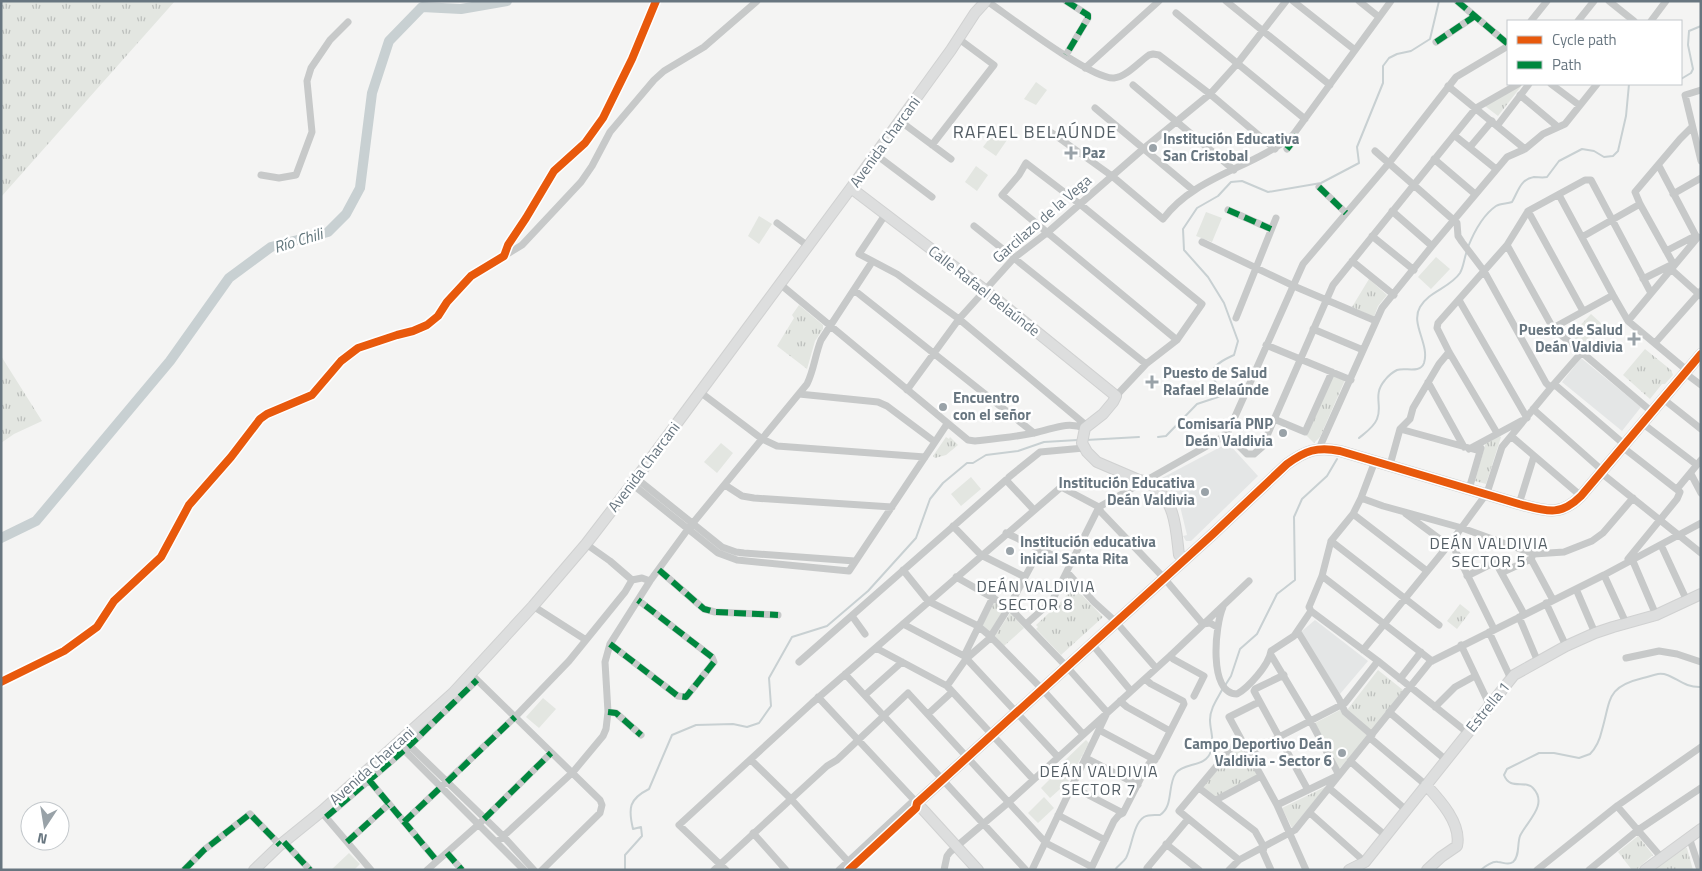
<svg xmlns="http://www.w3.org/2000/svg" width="1702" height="871" font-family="'Titillium Web',sans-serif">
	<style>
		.built { fill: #e4e6e6 }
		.grass { fill: url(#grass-tufts) }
		.pitch { fill: #e3e6e1 }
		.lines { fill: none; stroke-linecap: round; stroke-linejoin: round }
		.stream { stroke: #c8d0d2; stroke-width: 2 }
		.river { stroke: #c8d0d2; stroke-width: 10 }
		.secondary-casing { stroke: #d0d1d1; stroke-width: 12 }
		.street { stroke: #c7c9c9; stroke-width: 7 }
		.secondary { stroke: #dddede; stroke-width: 10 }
		.quiet { stroke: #00873e; stroke-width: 6; stroke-dasharray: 12 6; stroke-linecap: butt }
		.cycleway-casing { stroke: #fff; stroke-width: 11 }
		.cycleway { stroke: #e8590c; stroke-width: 8 }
		.poi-dot { fill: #99a2a8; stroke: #fff; stroke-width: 2 }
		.labels { text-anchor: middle; stroke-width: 5; stroke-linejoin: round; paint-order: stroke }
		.poi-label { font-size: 15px; font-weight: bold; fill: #687680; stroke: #fff; text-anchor: start }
		.street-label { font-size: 15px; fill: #687680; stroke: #fff }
		.water-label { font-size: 16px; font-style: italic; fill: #63777d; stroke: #fff }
		.neighbourhood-label { font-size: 16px; letter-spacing: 1px; fill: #555f66; stroke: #fff }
		.quarter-label { font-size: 18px; letter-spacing: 1px; fill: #555f66; stroke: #fff }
	</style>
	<defs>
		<pattern id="grass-tufts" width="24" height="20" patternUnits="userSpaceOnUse" patternTransform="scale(1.25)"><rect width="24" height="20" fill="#e3e6e1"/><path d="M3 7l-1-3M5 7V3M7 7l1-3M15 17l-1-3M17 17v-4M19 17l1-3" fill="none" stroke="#bcbfbc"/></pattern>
	</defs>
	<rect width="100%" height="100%" fill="#f4f4f3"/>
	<!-- built -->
	<path class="built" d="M1581,358L1641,407L1622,431L1562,382Z
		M1228,443L1258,476L1191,541H1186L1183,536L1187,535L1179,502L1159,482L1158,480Z
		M1315,620L1368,661L1340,694L1301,634L1302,631Z"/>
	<!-- grass -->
	<path class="grass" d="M1,1H175L1,197Z
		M1521,84H1523L1498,116L1485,106Z
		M1369,279L1387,295L1378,306L1374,317L1352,307Z
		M799,305L823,325V329L815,341L807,369L777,346L794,318L792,315Z
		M1591,314L1602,324L1583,346L1571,335Z
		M1645,349L1671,370L1673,375L1665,384H1662L1650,399L1623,375Z
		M1,356L42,421L14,434L1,443Z
		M1334,375L1345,380L1320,437L1314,443L1305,434Z
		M1499,436L1501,437L1486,484L1475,481L1486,442Z
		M946,437L949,439L950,437L958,445L946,455L935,458L933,456Z
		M1075,588L1103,617L1061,655L1036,629L1038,627L1036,625L1063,600L1069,592Z
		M995,601L1005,608L990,632L982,626Z
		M1460,604L1470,612L1457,629L1447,621Z
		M1010,613L1024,628L1004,646L995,636Z
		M1378,670L1403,690L1372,731L1347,710Z
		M1086,740L1089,743L1070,778L1059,766Z
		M1239,744L1258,775L1215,797L1203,787Z
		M1325,787V788L1292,828L1282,808Z
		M1638,836L1653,855L1636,870H1632L1618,852Z
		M1682,846L1687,848L1693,870H1649Z"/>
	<!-- pitch -->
	<path class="pitch" d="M1036,82L1047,90L1036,105L1024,99Z
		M995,131L1007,140L996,156L983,147Z
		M976,166L988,175L977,191L965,182Z
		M1206,212L1222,218L1212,242L1196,236Z
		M759,216L772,224L759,244L748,236Z
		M1436,257L1450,269L1431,289L1418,277Z
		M721,443L733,453L717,473L704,462Z
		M971,477L981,489L961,506L951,494Z
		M543,698L556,709L539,728L526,717Z
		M1340,710L1344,715L1368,736L1339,769L1315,723Z
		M1059,770L1069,781L1050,798L1041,788Z
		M1044,797L1054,808L1038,823L1028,813Z
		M349,853L360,864L354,870H331Z"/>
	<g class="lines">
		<!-- stream -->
		<path class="stream" d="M1681,79L1691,73L1693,69L1688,45L1689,31L1701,26
			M1468,247C1474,232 1483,215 1496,206C1501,203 1507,204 1512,202C1518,192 1520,179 1534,177C1539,177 1542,178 1547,177L1559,161L1582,149L1594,151L1604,157L1613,156L1618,151L1626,116L1629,84
			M1158,437L1166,436L1197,404L1224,395C1208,373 1207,367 1234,355L1238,341L1224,303L1208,277L1184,250L1183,229L1197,208L1218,196L1231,182L1242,181L1268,192L1321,183L1359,163L1357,147L1383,83V66L1389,58L1397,54L1411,51L1430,39L1439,1
			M1359,438C1365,433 1374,427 1377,419C1383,406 1372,395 1385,380C1388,376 1393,372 1397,370C1405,367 1420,374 1424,363C1430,344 1410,324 1420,307C1429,291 1450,288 1460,273C1464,266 1464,258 1467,251
			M1086,440L1139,437
			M1226,684L1231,676L1240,649L1257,634L1277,594L1295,580L1294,517L1302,499L1327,476L1337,459
			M625,870V855L642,836L641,827L633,829C628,808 629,799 649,789L672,735L696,725L733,724L747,727L759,723L771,706L769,678L792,637L827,626L868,591L916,538L930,499L943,483L967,463H973L986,455L1018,451L1044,442L1078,440
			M1115,870C1118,865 1123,863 1126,858C1132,847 1133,824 1144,817C1149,814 1155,815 1160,815C1174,806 1167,785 1176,773C1184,762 1206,768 1211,751C1215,740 1210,731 1210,720C1210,708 1218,698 1223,688
			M1481,870C1485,866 1493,861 1498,862C1503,862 1508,866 1513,862C1520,856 1517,844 1520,836C1526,822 1549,805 1533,788C1525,779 1510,791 1504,775L1507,769L1539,753H1554L1579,758L1590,754C1596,748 1600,739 1602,730C1611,699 1606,687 1643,678C1648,677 1653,675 1658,674C1673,672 1681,688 1701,687"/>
		<!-- river -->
		<path class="river" d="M1,538L36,521L170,361L229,278L271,247L328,232L346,214L360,188L372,93L389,41L422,7L461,9L507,1"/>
		<defs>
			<path id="secondary" d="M851,188L985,290L1116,396L1113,402L1103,414L1085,428L1082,443L1087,452L1097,462L1139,480C1145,481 1148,483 1153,486C1176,502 1176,531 1179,555L1185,558
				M1426,785C1440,800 1462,824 1457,846L1441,857L1427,870
				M254,870L280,845L322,811L453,693L533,606L586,544L632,484L851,188L951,50L975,13L986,1
				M978,870L917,803L1213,534L1287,464C1305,451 1317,446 1340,451L1519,504C1546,511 1560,517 1581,496L1701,354
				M1349,870L1365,862L1514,675L1566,646L1595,633L1613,627L1656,615L1701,594
				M1645,870L1701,829"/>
		</defs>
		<!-- secondary casing -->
		<use href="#secondary" class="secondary-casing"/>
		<!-- street -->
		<path class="street" d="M987,1C1009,16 1092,80 1114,78C1126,77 1139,62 1149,55L1153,54L1159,55L1210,94L1275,149
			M1066,1L1088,15V18L1066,55
			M1226,1L1330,85
			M1293,1L1355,50
			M1359,1L1379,17
			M1457,1L1508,44
			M1609,1L1634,21
			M1176,13L1305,119
			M1531,21L1547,1
			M1578,21L1594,1
			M1651,21L1666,1
			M1436,42L1475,16
			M1085,68L1159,1
			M1551,84L1579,105
			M1133,85L1234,170
			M1448,86L1525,149
			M1701,90L1685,95L1701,161
			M1520,95L1558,127
			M1095,108L1193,190
			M900,121L951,159
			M1497,126L1529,84
			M1052,133L1112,176L1163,219C1195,176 1253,168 1293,135L1391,1
			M1454,135L1496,169
			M932,145L994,65L959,39
			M1470,147L1492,121
			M1287,149L1296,138L1293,135
			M1375,151L1457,223L1458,236L1462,242L1484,271L1546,383L1550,387
			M875,154L932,197
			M1434,159L1475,194
			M1659,166L1697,238H1691L1666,251
			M261,175L279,178L296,175L312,132L307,81L311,68L330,40L348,22
			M1319,187L1346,213
			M1673,194L1701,178
			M1559,195L1613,295L1628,321L1683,367L1685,373L1701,385
			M1228,210L1271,229
			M1392,211L1432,246
			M1528,211L1583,311
			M885,215L859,254L897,274L959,319L1087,426
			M777,223L808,246
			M974,226L1146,364
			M1372,236L1414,270
			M1582,237L1640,204
			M1202,242L1296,287L1376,321
			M1507,245L1553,328L1652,412
			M504,256L522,245L581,182L592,166L610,132L654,80L664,71L704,47L757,1
			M1352,261L1394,295
			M1672,270L1701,296
			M1643,279L1669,266L1674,265L1640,204L1635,192L1680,139L1692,127
			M780,284L968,440L975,441C994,439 1015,437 1034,433C1054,429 1065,421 1085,428
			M854,290L1034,433
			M1459,300L1527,418
			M1236,318L1276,218
			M1628,321L1698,237
			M1553,328L1613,295
			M1313,329L1363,350
			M1655,343L1701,291
			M1266,345L1351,380
			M1428,382L1464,447
			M1554,384L1625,445V449L1680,492L1677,499L1628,559
			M907,390L959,319L1014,258L1048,232L1143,149L1210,94L1237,64L1286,1
			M700,392L762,439L777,446L925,457
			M799,394L878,402L887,406L935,442
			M1116,396L1146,364L1177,340L1202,304L1081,205L1026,163L1019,175L1002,195L1177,340
			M1662,398L1701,429
			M1533,409L1603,471L1605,476L1701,553
			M1274,419L1305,432L1332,372
			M1642,423L1697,465
			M1400,429L1480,451
			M1226,433L1247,454H1254L1262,447L1333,285L1476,108L1518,84
			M1497,433L1449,352L1437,328L1438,323L1507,245L1528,211L1585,180H1591L1651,293
			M1511,436L1581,496
			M1321,449V444L1382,308L1432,246L1507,157L1525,149L1543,134L1565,124L1597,84
			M1469,449L1521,421
			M1390,465L1400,429L1410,419L1413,408L1439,364L1449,352
			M1691,474L1701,493
			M1009,477L1040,452L1084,448
			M636,478L722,547L736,552L744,553L855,561
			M632,484L718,553L737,560L849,571L947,424
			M725,485L742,496L754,498L892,507
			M1469,489L1481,448
			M1677,489L1701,460
			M1361,498L1383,506L1462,528L1534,554L1564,552L1592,541L1603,533L1633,498
			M1519,504L1534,456
			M1353,514L1427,571
			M1406,514L1448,545
			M953,526L981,555L1025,577
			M1006,533L1071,564
			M1331,541L1439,625
			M1451,542L1494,629
			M586,544L610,561L632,580
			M1661,545L1687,601
			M1531,559L1553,600
			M1632,559L1656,615
			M659,570L704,609L715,612L778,615
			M903,570L928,601L978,626L990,636L1042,689L1083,734
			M1067,572L1094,602L1116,622L1156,668
			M1503,572L1531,559L1532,557
			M1604,575L1626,623
			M1322,576L1432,661
			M1467,576L1493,563H1496L1524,614
			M956,577L1009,607L1067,667L1107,712
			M1576,589L1595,633
			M1546,603L1566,646
			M533,606L586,640
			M1223,607C1215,625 1208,694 1237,694C1248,688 1269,665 1271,651L1294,636L1311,611L1309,607L1322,576L1331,541L1353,514L1361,498L1375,461
			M1311,611L1378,661L1468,733
			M852,616L865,634
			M1519,617L1538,662
			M903,624L964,656L1058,757
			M1026,624L1052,601L1099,507L1221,438L1229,430L1303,264L1389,163L1456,77L1508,46
			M1298,632L1339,699L1345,712L1372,735
			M1489,632L1511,679
			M610,644L678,696L686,697L714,662L712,657L638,600
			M1092,644L1131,691
			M1461,645L1490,706
			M876,648L947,686L1033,779
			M1363,650L1451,542L1487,493L1502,447L1554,384L1582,352
			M1171,655L1173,659L1204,676L1194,696
			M1271,655L1311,722L1339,775L1277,805
			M964,656L993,597
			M1626,658L1659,651L1677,654L1701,662
			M799,662L1006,480L1034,510
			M471,674L600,800L602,805L600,813L542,870
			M845,674L1026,870
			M1284,675L1255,689L1254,691L1308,790
			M1400,679L1421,652
			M1,682L64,651L97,627L114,601L161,557L189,505L231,457L260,419L267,414L312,395L341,361L358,348L397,335L413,331L427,325L438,316L447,302L471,276L504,256L508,245L526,218L554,171L585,143L603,118L632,59L656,1
			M947,686L966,659L989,639L1009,607L1040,549
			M865,695L902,662
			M818,697L917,803
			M1120,701L1127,707L1170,731
			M1259,702L1229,717L1277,805L1306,870
			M1435,707L1455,687L1475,676
			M608,712L616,713L641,735
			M1389,712L1446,760
			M928,714L952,692
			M1099,730L1155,760
			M1370,738L1426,785
			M407,743L503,836L534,870
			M401,747L524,870
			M1248,753L1345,703L1378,661
			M1086,758L1138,785
			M751,760L791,799L856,870
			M1350,761L1406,810
			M369,780L437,861
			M1071,786L1123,813
			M1199,788L1255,831L1264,847L1263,852L1271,870
			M1330,789L1386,836
			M1216,800L1261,776
			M1617,806L1661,857
			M1310,813L1365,862
			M324,815L371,870
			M1058,815L1105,840
			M326,817L409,746L477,680
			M404,822L515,717L569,661L625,592L632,580L642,578L650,581
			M753,833L786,870
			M1689,837L1700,870
			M284,842L310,870
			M347,842L388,805
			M497,842L573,772L603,736L606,729L608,712L605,662L610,644L650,581L688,529L807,384C814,370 815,355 821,340L872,262
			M1166,844L1199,870
			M447,853L462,870
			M1239,860L1179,811L1240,738
			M850,869L916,808L917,803
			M1091,869L1114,821L1119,815L1123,813L1146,768L1151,761L1157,757L1184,704L1183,701L1151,684L1145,679
			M184,870L204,850L250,814L280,845
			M427,870L479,824L551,753
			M714,870L827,766L837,760L908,693L1046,843L1092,867
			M726,870L679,825L812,703L1060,488H1063L1099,507L1101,512L1164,578L1203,624L1210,623L1217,627
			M839,870L911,803H917
			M944,870L947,856L950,852L1009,802L1171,655L1249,581
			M1032,870L1106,715
			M1149,870L1147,868L1188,819
			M1229,870L1239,860L1295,830L1430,662L1604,575L1701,523
			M1537,870L1617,806L1701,747
			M1589,870L1638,830L1701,788"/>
		<!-- secondary -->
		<use href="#secondary" class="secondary"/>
		<!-- quiet -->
		<path class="quiet" d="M1066,1L1088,15V18L1066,55
			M1457,1L1508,44
			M1436,42L1475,16
			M1287,149L1296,138L1293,135
			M1319,187L1346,213
			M1228,210L1271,229
			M659,570L704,609L715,612L778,615
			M610,644L678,696L686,697L714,662L712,657L638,600
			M608,712L616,713L641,735
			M369,780L437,861
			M447,782L515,717
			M326,817L409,746L477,680
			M484,819L551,753
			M404,822L441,787
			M284,842L310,870
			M347,842L388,805
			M447,853L462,870
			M184,870L204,850L250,814L280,845"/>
		<defs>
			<path id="cycleway" d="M1,682L64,651L97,627L114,601L161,557L189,505L231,457L260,419L267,414L312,395L341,361L358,348L397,335L413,331L427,325L438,316L447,302L471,276L504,256L508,245L526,218L554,171L585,143L603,118L632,59L656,1
				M849,870L916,808L917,803L1213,534L1287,464C1305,451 1317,446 1340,451L1519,504C1546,511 1560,517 1581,496L1701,354"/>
		</defs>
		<!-- cycleway casing -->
		<use href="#cycleway" class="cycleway-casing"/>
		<!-- cycleway -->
		<use href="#cycleway" class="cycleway"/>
	</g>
	<!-- markers -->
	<g class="poi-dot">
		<circle cx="1153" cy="148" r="5"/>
		<path d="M1068.5 145.5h5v5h5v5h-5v5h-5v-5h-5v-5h5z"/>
		<path d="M1631.5 331.5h5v5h5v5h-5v5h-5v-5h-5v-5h5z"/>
		<path d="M1149.5 374.5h5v5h5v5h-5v5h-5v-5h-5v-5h5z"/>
		<circle cx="943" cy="407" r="5"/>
		<circle cx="1283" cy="433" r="5"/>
		<circle cx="1205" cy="492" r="5"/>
		<circle cx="1010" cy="551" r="5"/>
		<circle cx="1342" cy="753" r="5"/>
	</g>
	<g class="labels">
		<!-- poi labels -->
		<g class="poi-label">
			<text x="1163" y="144">Institución Educativa<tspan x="1163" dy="17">San Cristobal</tspan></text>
			<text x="1082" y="158">Paz</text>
			<text x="1623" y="335" text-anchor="end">Puesto de Salud<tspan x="1623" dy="17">Deán Valdivia</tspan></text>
			<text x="1163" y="378">Puesto de Salud<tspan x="1163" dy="17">Rafael Belaúnde</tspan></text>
			<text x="953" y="403">Encuentro<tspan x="953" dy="17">con el señor</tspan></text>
			<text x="1273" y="429" text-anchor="end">Comisaría PNP<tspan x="1273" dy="17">Deán Valdivia</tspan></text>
			<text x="1195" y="488" text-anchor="end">Institución Educativa<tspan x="1195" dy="17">Deán Valdivia</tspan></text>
			<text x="1020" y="547">Institución educativa<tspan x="1020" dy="17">inicial Santa Rita</tspan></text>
			<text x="1332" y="749" text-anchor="end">Campo Deportivo Deán<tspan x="1332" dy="17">Valdivia - Sector 6</tspan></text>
		</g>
		<!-- street labels -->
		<g class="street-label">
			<text transform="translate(885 142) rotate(-54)" y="5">Avenida Charcani</text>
			<text transform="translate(1042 219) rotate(-41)" y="5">Garcilazo de la Vega</text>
			<text transform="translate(984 291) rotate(38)" y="5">Calle Rafael Belaúnde</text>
			<text transform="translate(644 467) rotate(-53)" y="5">Avenida Charcani</text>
			<text transform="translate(1488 707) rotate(-51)" y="5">Estrella 1</text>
			<text transform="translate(372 766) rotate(-42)" y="5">Avenida Charcani</text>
		</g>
		<!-- water labels -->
		<g class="water-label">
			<text transform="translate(298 240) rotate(-17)" y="6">Río Chili</text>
		</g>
		<!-- neighbourhood labels -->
		<g class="neighbourhood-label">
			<text x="1489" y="549">DEÁN VALDIVIA<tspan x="1489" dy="18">SECTOR 5</tspan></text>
			<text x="1036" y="592">DEÁN VALDIVIA<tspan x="1036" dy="18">SECTOR 8</tspan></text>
			<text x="1099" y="777">DEÁN VALDIVIA<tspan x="1099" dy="18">SECTOR 7</tspan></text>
		</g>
		<!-- quarter labels -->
		<g class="quarter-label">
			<text x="1035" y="138">RAFAEL BELAÚNDE</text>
		</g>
	</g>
	<!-- border -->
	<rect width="1702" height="871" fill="none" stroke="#687680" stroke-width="5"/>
	<!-- legend -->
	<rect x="1507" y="20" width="175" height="65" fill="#ffffff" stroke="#c3c8cc"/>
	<rect x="1517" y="36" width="25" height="8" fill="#e8590c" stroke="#c3c8cc"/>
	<text x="1552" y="45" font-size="15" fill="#687680">Cycle path</text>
	<rect x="1517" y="61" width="25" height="8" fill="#00873e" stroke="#c3c8cc"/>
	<text x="1552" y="70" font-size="15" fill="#687680">Path</text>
	<!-- north arrow -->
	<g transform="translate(45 826) rotate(192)"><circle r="24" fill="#ffffff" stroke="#c3c8cc"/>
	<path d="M0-4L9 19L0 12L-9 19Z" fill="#99a2a8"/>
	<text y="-8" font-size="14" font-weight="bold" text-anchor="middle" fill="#687680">N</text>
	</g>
</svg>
